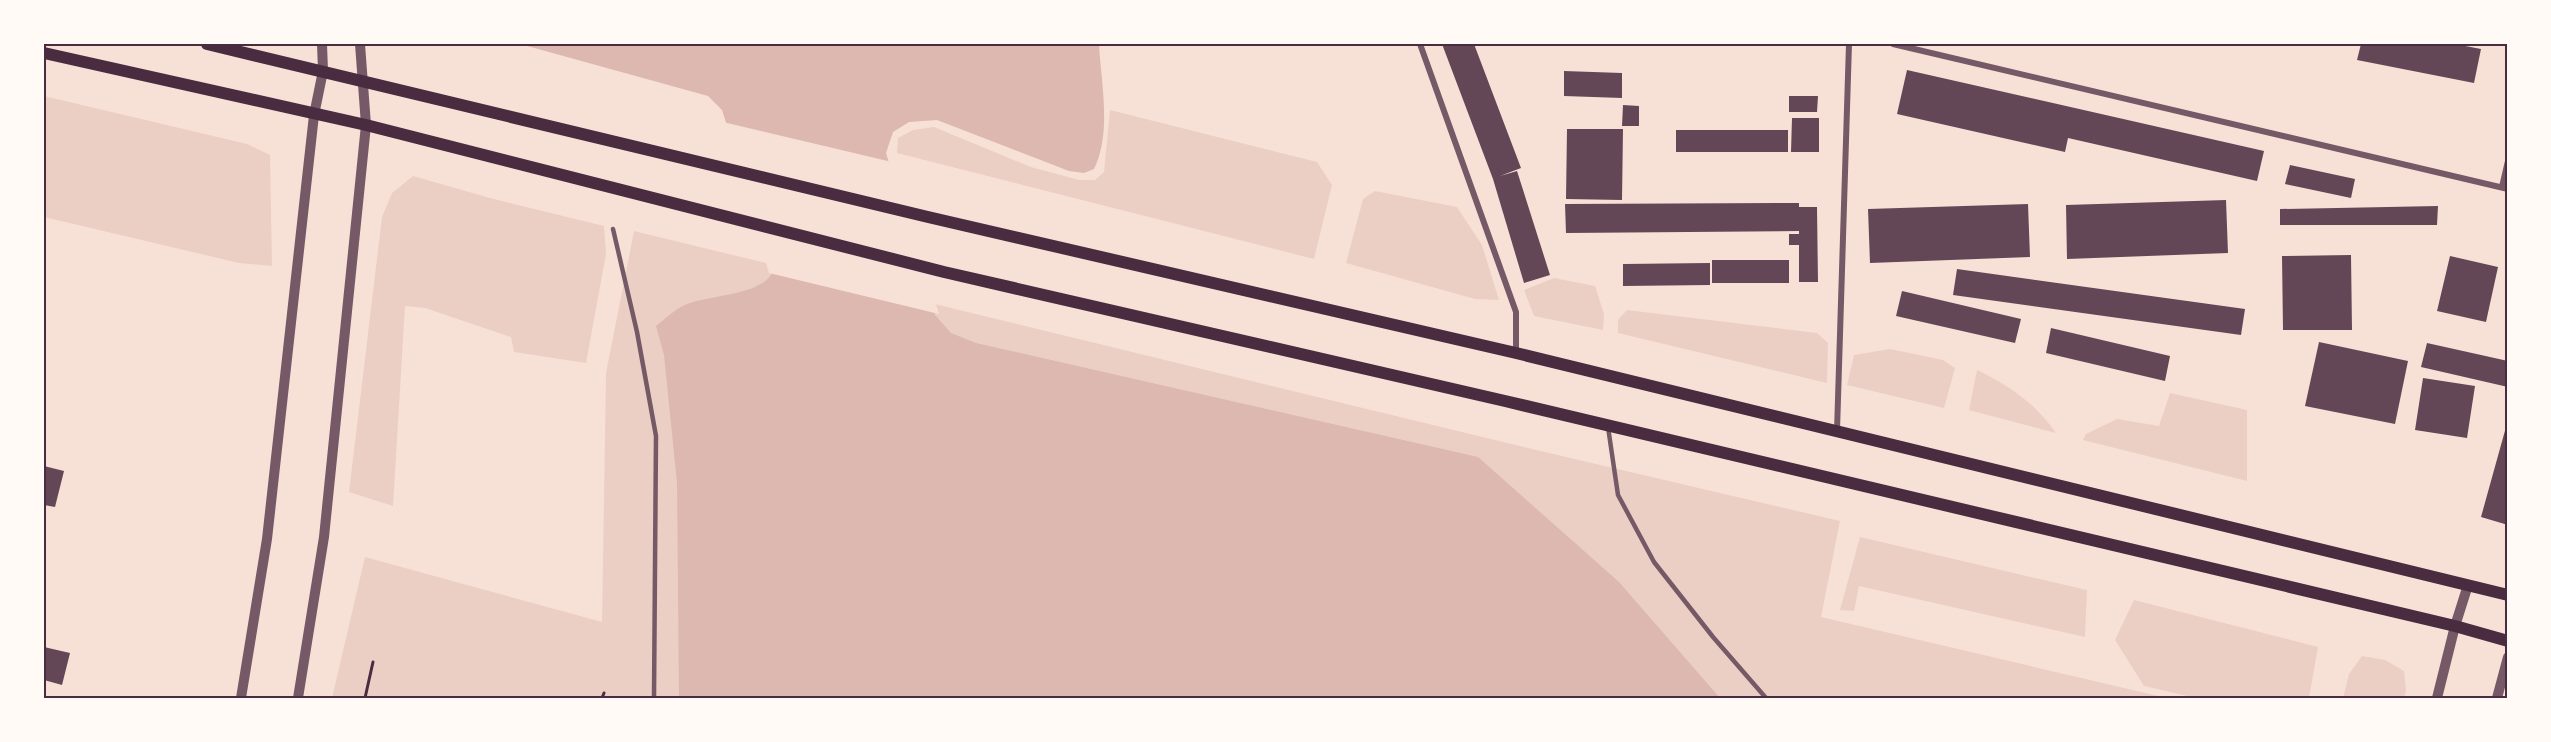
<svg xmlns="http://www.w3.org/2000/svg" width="2551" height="742" font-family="Signika,sans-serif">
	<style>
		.green { fill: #ebcfc5 }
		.water { fill: #dcb8b0 }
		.pier { fill: #f7e1d7 }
		.building { fill: #644757 }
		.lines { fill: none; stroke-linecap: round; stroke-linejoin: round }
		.path { stroke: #4a2c40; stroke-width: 3 }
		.service { stroke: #755966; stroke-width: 4.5 }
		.minor { stroke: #755966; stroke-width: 6 }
		.tertiary { stroke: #755966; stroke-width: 10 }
		.secondary { stroke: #4a2c40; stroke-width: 12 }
		.neatline { fill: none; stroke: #4a2c40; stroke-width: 2 }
	</style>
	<rect width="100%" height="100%" fill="#f7e1d7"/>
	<!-- green -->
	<path class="green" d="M44,96L247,144L270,155L272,266L239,263L44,217Z
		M1110,110L1317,162L1332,185L1314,259L897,153L898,138L913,130L934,127L1031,167L1079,180H1095L1104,172Z
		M413,176L490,198L604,226L606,254L586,363L514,352L511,337L425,308L405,306L393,506L349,492L382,217L392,193Z
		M1375,191L1457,207L1482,245L1499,300L1475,299L1346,263L1363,199Z
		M634,231L1532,449L1840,521L1821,617L2167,698H332L365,557L602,622L606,373Z
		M1554,278L1595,286L1604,314L1603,330L1534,316L1524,290Z
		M1627,310L1817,333L1828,343L1827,383L1618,333V320Z
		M1890,349L1943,360L1955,368L1944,408L1847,385L1854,355Z
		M1977,370C2009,385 2036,404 2056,433L1969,410Z
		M2170,393L2247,410V481L2083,440L2086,434L2117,419L2159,426Z
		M1860,537L2087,590L2085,637L1859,586L1854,611L1840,610Z
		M2134,600L2318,647L2309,698H2196L2144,686L2115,640Z
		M2362,656L2385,660L2404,671L2406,691L2404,698H2343L2349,674Z"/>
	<!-- water -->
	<path class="water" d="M520,44H1099C1101,83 1112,133 1094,169L1084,173L1069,171L937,120L909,122L893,132L886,153L935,315L951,333L976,343L1478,457L1619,582L1720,698H679L677,483L664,355L656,326C666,318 675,309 687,304C709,295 764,295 773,271L722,110L708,96Z"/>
	<!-- pier -->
	<path class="pier" d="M723,122L892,162L939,314L769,273Z"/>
	<!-- building -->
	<path class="building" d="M1442,44H1474L1521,168L1500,176L1517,171L1550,275L1524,283L1493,179Z
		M2361,44H2455L2481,49L2474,83L2357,60Z
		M1907,70L2264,151L2257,181L2068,138L2065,152L1897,114Z
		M1564,71L1622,73V98L1564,96Z
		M1789,96H1818L1817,112H1789Z
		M1623,105L1639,106V126H1622Z
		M1792,118H1819V152H1791Z
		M1567,129H1623L1622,200L1566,199Z
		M1676,130H1788V152H1676Z
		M2290,165L2355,179L2351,198L2285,184Z
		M2226,200L2228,253L2067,259L2066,205Z
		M1799,203V207H1817L1818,282H1799V245H1789V234H1799V231L1566,233L1565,204Z
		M2028,204L2030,257L1870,263L1868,209Z
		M2438,206L2437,225H2280V209Z
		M2351,255L2352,330H2283L2282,256Z
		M2450,256L2498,267L2486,322L2437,311Z
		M1712,260H1789V283H1712Z
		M1710,263V285L1623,286V264Z
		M1957,269L2245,309L2241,335L1953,295Z
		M1902,291L2021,319L2015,343L1896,316Z
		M2051,328L2170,356L2165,381L2046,353Z
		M2319,342L2408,361L2395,424L2305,406Z
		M2427,343L2508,361V387L2421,367Z
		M2423,378L2475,386L2467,438L2415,430Z
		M2506,427L2508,428V525L2481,517Z
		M44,466L64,471L55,507L44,505Z
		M44,647L70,653L62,685L44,680Z"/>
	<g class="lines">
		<!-- path -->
		<path class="path" d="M365,698L373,662
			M602,698L604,693"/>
		<!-- service -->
		<path class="service" d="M613,229L637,332L656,436L654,698
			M1608,427L1618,495L1654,562L1713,637L1766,698"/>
		<!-- minor -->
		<path class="minor" d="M1420,44L1516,312V353
			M1893,44L2508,189
			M2502,187L2508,161
			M1837,431L1849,44"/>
		<!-- tertiary -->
		<path class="tertiary" d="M241,698L267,539L314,115L323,71L322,44
			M298,698L324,537L366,125L360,44
			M2437,698L2455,626L2468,585
			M2497,698L2508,657"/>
		<!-- secondary -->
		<path class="secondary" d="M207,44L928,217L1516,353L2508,595
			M44,53L366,125L944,272L1505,401L2455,626L2508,641"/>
	</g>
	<!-- border -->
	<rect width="2551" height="742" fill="none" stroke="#fffaf5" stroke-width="90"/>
	<rect x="45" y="45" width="2461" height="652" class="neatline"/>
</svg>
